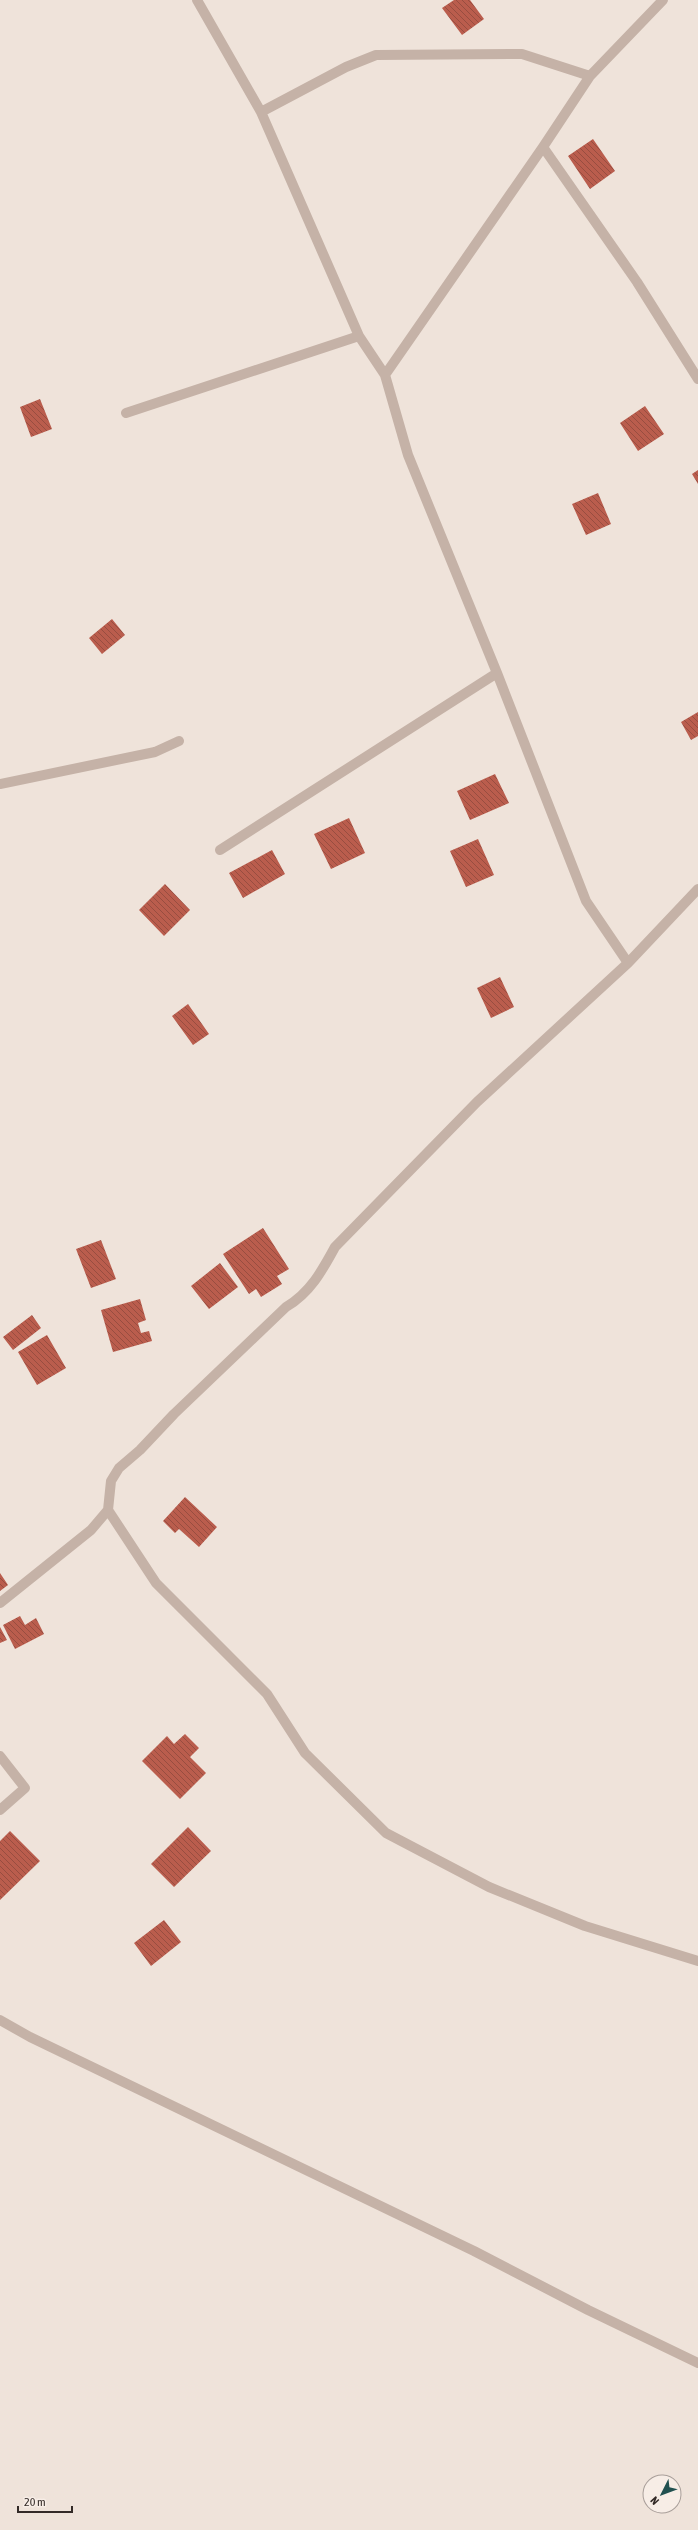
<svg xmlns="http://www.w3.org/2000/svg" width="698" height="2530" font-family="'Asap Condensed',sans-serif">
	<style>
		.building { fill: url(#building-back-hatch) }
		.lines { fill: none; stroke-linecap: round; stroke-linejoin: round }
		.minor { stroke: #c5b2a7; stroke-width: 10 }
	</style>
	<defs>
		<pattern id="building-back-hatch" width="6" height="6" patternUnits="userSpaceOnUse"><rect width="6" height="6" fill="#ba5d4d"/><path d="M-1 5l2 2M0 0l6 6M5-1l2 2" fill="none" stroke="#984d40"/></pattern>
	</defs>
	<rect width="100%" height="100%" fill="#efe3da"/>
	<!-- building -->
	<path class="building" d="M454,0H470L484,19L462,35L442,8Z
		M593,139L615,171L590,189L568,156Z
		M40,399L52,429L31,437L20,407Z
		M645,406L664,434L638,451L620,423Z
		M698,470V484L692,474Z
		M598,493L611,524L586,535L572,504Z
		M112,619L125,635L102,654L89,638Z
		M698,712V736L691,740L681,722Z
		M495,774L509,803L470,820L457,791Z
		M349,818L365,853L331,869L314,834Z
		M478,839L494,875L466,887L450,851Z
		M272,850L285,874L243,898L229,873Z
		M165,884L190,910L164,936L139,910Z
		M500,977L514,1007L491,1018L477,988Z
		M188,1004L209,1034L193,1045L172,1016Z
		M263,1228L289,1269L277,1276L282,1284L261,1297L256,1289L249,1294L223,1254Z
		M101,1240L116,1279L91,1288L76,1249Z
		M220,1263L238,1287L209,1309L191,1286Z
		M140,1299L146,1320L138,1323L141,1333L149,1331L152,1341L113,1352L101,1310Z
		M32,1315L41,1328L13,1350L3,1337Z
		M47,1335L66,1368L37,1385L18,1352Z
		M185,1497L217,1527L199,1547L179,1529L175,1533L163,1521Z
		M0,1573L8,1585L0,1591Z
		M20,1616L25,1625L36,1618L44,1634L15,1649L3,1625Z
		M0,1627L7,1640L0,1643Z
		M185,1734L199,1748L190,1757L206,1773L180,1799L142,1761L167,1736L174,1744Z
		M188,1827L211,1851L174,1887L151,1864Z
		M10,1831L40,1861L0,1900V1841Z
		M164,1920L181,1942L151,1966L134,1943Z"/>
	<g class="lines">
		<!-- minor -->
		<path class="minor" d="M197,0L261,112L346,67L376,55L522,54L590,76L543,147L385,375L408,455L497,673L586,901L628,963
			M590,76L663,0
			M261,112L359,336L385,375
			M543,147L637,282L698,379
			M126,413L359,336
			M0,784L155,752L179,741
			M220,850L497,673
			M698,889L628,963L477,1102L335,1247C322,1271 310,1293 286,1307L174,1414L140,1450L119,1468L111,1481L108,1510L156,1583L267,1694L305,1753L386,1833L489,1887L585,1926L698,1961
			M0,1603L91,1530L108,1510
			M0,1756L25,1788L0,1810
			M0,2020L30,2037L474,2251L588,2310L698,2363"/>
	</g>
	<!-- north arrow -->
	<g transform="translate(662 2494) rotate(228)"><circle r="19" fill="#f7ede6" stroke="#a99f9a"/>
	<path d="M0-3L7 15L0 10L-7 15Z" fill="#21504f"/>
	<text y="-6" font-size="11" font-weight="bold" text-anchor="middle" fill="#332a27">N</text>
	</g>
	<!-- scale -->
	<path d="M18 2506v6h54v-6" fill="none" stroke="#332a27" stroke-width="2"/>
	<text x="24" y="2506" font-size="12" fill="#332a27" stroke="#f7ede6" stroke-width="3" paint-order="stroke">20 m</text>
</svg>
